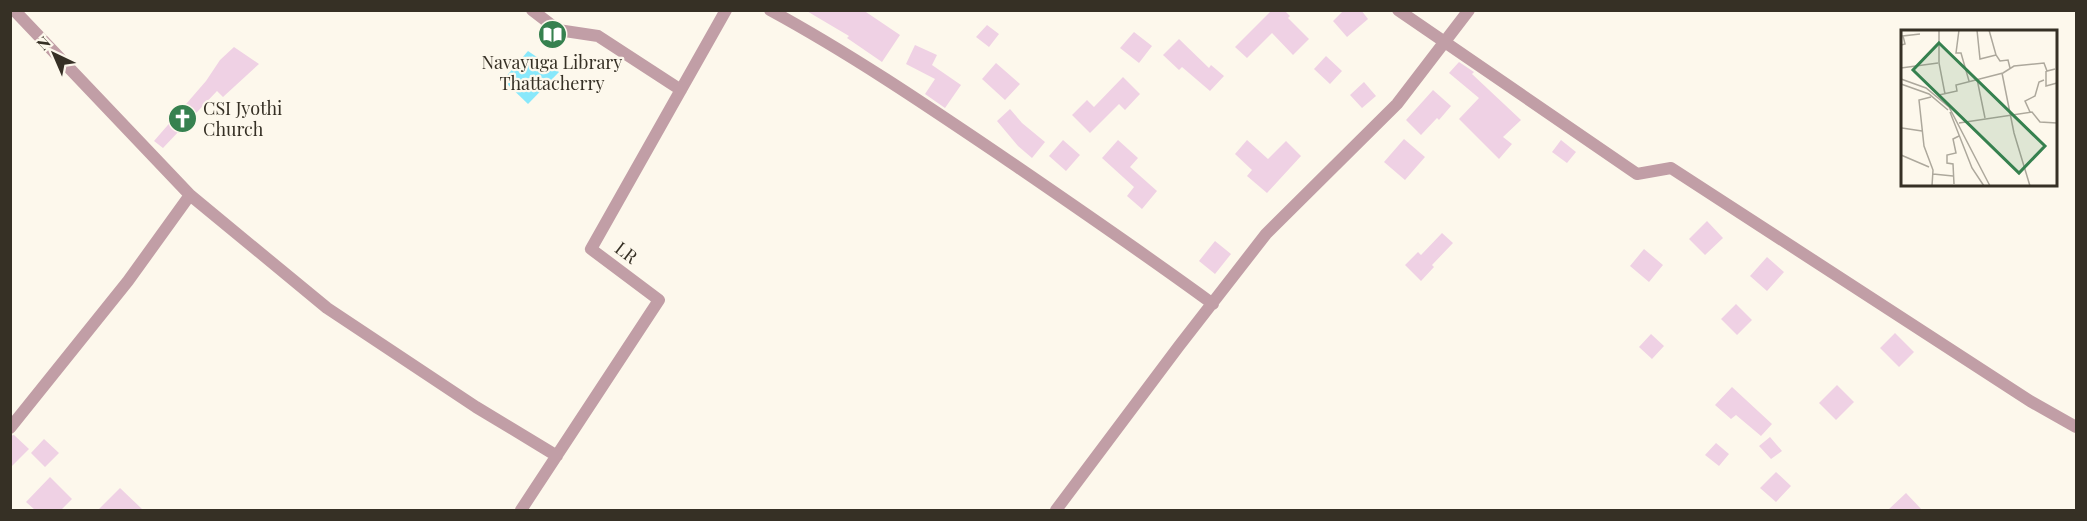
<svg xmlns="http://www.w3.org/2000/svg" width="2087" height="521" font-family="'Playfair Display',serif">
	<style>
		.water { fill: #88e8fb }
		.building { fill: #efd1e4 }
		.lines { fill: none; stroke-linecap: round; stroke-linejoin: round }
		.minor { stroke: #c19ea6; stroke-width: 12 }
		.labels { text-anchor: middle; stroke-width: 4.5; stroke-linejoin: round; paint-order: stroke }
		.poi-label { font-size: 18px; fill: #363025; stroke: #fdf8ec }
		.street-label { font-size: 18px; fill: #363025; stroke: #fdf8ec }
		.inset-road { fill: none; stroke: #ada89c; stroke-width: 1.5 }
		.view { fill: #36814f; fill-opacity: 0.15; stroke: #36814f; stroke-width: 3 }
		.inset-edge { fill: none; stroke: #363025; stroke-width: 3 }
	</style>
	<rect width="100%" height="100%" fill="#fdf8ec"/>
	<!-- water -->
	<path class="water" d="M528,51L559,72L528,104L503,80Z"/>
	<!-- building -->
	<path class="building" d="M805,10H863L900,35L882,62L847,38L849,36Z
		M1272,10H1284L1290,16L1288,18L1309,39L1293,55L1272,33L1247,58L1235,47Z
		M1344,10H1361L1368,19L1347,37L1333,21Z
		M987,25L999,34L989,47L976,37Z
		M1134,32L1152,46L1139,63L1120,48Z
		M1179,39L1209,68L1211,65L1224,76L1210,91L1182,67L1179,70L1163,55Z
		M915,45L937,55L932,65L961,85L945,108L925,94L935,79L906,64Z
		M234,47L259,64L223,97L217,91L163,148L154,141L206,81L220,60Z
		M1326,56L1342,71L1330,84L1314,69Z
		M1459,62L1474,72L1472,74L1521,120L1503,137L1512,144L1499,159L1459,119L1479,98L1449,73Z
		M996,63L1020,84L1005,100L982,79Z
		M1123,77L1140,94L1125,110L1119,104L1090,133L1072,115L1087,100L1094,107Z
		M1364,82L1376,96L1362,108L1350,95Z
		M1433,90L1451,106L1439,120L1437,118L1421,135L1406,120Z
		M1010,109L1022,123L1045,142L1032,158L1018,146L997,121Z
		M1404,139L1425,157L1405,180L1384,162Z
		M1063,140L1080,155L1066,171L1049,156Z
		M1118,140L1138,158L1130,167L1157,191L1142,209L1127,196L1134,187L1102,158Z
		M1247,140L1268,159L1286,141L1301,156L1267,193L1247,176L1252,170L1235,154Z
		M1561,140L1576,152L1567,163L1552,152Z
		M1707,221L1723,238L1705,255L1689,239Z
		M1442,233L1453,243L1432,265L1434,267L1421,281L1405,265L1418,252L1421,255Z
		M1215,241L1231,254L1215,274L1199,261Z
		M1644,249L1663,265L1649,282L1630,266Z
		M1767,257L1784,272L1767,291L1750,276Z
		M1736,304L1752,320L1737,335L1721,319Z
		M1895,333L1914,352L1899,367L1880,348Z
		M1651,334L1664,346L1652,359L1639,347Z
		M1837,385L1854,402L1836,420L1819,403Z
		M1732,387L1772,424L1761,436L1736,415L1731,419L1715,405Z
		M14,435L29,449L10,468V436Z
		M1770,437L1782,451L1771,459L1759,446Z
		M44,439L59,453L45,467L31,453Z
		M1716,443L1729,454L1719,466L1705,455Z
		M1776,472L1791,486L1776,502L1760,488Z
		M50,477L72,499L61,510H35L26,502Z
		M120,488L143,510H98Z
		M1906,493L1922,510H1888Z"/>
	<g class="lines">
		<!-- minor -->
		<path class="minor" d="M14,10L190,195L327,308L476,407L557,456
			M532,10L558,30L598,36L681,90
			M770,10C849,53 923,103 997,153C1070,203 1142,252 1213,304
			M1398,10L1637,174L1671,168L2030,401L2076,427
			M10,428L128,281L190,195
			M521,510L659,300L591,249L726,10
			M1056,510L1179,346L1266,234L1397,104L1469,10"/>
	</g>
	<!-- icons -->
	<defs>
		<symbol id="library-disc" viewBox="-11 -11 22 22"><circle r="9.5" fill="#36814f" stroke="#fdf8ec"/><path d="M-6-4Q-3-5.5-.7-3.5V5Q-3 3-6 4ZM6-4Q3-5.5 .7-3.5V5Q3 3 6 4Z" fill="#fff"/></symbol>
		<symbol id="church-disc" viewBox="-11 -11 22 22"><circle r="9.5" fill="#36814f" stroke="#fdf8ec"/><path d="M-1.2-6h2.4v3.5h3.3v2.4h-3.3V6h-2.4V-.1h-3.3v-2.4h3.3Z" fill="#fff"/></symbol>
	</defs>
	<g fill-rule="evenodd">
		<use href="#library-disc" x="536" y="18" width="33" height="33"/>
		<use href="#church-disc" x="166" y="102" width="33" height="33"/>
	</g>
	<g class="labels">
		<!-- poi labels -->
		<g class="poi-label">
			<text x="552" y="69">Navayuga Library<tspan x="552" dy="21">Thattacherry</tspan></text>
			<text x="203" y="115" text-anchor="start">CSI Jyothi<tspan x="203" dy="21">Church</tspan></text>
		</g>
		<!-- street labels -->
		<g class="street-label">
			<text transform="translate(626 253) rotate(37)" y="6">LR</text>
		</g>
	</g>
	<!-- overview -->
	<g transform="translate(1901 30)">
		<rect width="156" height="156" fill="#fdf8ec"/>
		<path class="inset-road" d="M38,0V33L44,64M58,0L55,23H60L68,51M76,0L79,29L95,25M88,0L95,25L99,31L107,30L109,38M0,15L4,14L2,6L19,4M0,38L37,33M145,41V56L156,53M101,43L113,103L129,156M0,49L25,58L48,77L89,156M76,49L84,88M0,54L28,64L47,80M38,65L56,61L55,55L102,43L113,36L143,33L146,41L154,39M30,67L18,70L23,116L32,140L31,156M49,82L71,138L83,156M129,82L124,71L134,66L138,52L143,50M58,93L131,82L139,92L156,93M1,98L21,101M0,125L28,137M32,144L52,146M53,154L52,134L46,133V125L55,123L52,109L58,106"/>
		<path class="view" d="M38,13L144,116L118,143L12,40Z"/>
		<rect width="156" height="156" class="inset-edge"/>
	</g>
	<!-- border -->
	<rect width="2087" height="521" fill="none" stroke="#363025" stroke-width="24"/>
	<!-- north arrow -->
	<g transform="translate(54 54) rotate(316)" stroke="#fdf8ec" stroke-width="4.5" paint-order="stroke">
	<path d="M0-4.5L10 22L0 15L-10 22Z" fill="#363025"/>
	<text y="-9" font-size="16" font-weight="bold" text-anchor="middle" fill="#363025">N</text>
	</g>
</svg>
